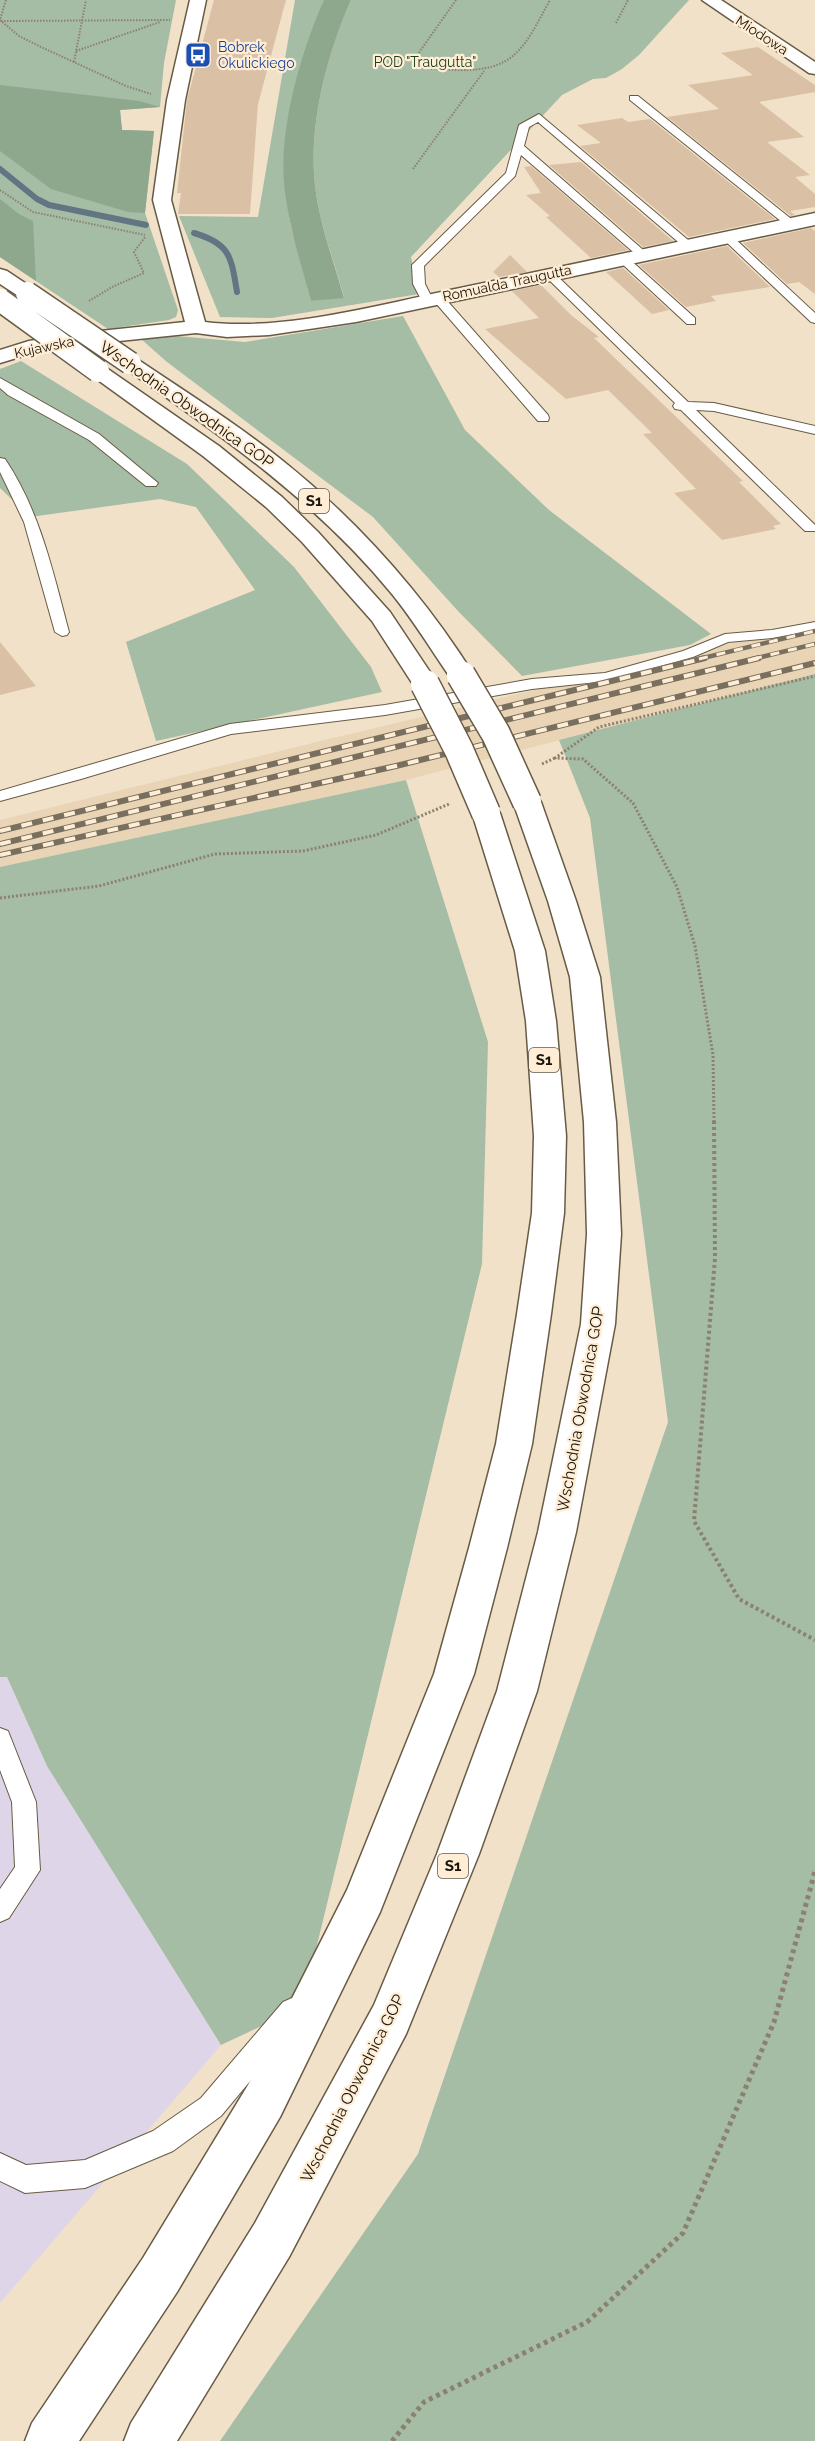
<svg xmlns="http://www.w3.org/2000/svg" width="815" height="2441" font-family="Raleway,sans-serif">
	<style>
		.commercial { fill: #dfd5e9 }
		.built { fill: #e9d5b6 }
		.green { fill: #a5bca5 }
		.forest { fill: #8ea88e }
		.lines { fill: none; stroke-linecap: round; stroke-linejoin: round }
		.stream { stroke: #627582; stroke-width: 6 }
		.building { fill: #dac0a5 }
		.lane-casing { stroke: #685b45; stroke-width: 2 }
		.street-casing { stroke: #685b45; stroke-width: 3 }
		.highway-casing { stroke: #685b45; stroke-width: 3 }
		.path-far3 { stroke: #8c816f; stroke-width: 2; stroke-dasharray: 1.5 1.5; stroke-linecap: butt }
		.path-far2 { stroke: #8c816f; stroke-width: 3; stroke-dasharray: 2 2; stroke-linecap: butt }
		.path-far1 { stroke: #8c816f; stroke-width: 4; stroke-dasharray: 3 3; stroke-linecap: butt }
		.path { stroke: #8c816f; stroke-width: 5; stroke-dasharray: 4 4; stroke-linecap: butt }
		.lane { fill: #fff; fill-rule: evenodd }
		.street { fill: #fff; fill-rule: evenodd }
		.highway { fill: #fff; fill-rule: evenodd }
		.rail-far1-casing { stroke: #796f5f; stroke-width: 4.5 }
		.rail-casing { stroke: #796f5f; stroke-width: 6 }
		.rail-far1 { stroke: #ffeed5; stroke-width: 3; stroke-dasharray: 9; stroke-linecap: butt }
		.rail { stroke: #ffeed5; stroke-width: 4; stroke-dasharray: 11; stroke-linecap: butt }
		.highway-bridge-far1-casing { stroke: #685b45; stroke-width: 25; stroke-linecap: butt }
		.highway-bridge-casing { stroke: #685b45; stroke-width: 31; stroke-linecap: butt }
		.highway-bridge-far1 { stroke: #fff; stroke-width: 22 }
		.highway-bridge { stroke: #fff; stroke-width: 28 }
		.labels { text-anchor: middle; stroke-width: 4.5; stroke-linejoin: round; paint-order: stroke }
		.far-street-label { font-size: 14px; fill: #18130a; stroke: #ffeed5 }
		.far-transit-label { font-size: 14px; fill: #164399; stroke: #ffeed5; text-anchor: start }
		.far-park-label { font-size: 14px; fill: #19401b; stroke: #ffeed5 }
		.shield { fill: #ffeed5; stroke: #5d5547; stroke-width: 1.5 }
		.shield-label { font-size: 15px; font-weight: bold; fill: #18130a }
		.street-label { font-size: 16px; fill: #18130a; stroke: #ffeed5 }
	</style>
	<rect width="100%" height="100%" fill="#f1e1c8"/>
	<!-- commercial -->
	<path class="commercial" d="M0,1677H7L47,1766L221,2045L0,2303Z"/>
	<!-- built -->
	<path class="built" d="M815,623V674L406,780L0,867V820L333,738Z"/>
	<!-- green -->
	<path class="green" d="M0,0H176L164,63L160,107L120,110L122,130L154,131L145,213L178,310L176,317L169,320L108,329L0,257Z
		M295,0H324L284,159L285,191L291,227L311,301L344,297C333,257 316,215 314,173C311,115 328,53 351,0H689L639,55L622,69L606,78L593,79L562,95L411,257L419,294L272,318L220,317L179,216L258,217Z
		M403,316L465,430L549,510L711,634L690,645L522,676L458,611L373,517L167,362L141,339L165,335L245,342Z
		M21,361L187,464L294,567L371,667L382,692L156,741L126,642L255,590L196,507L160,499L30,517L0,488V369Z
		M815,674V2441H220L418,2154L668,1422L590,818L559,740Z
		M406,780L488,1042L482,1264L302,2007L221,2045L47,1766L7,1677H0V867Z"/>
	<!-- forest -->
	<path class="forest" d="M324,0H351C328,53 311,115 314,173C316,215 333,258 344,298L311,301C301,265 290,230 285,193C277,134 300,54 324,0Z
		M0,85L139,101L160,107L120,110L122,130L154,131L145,213L128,212L51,189L0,151Z
		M0,199L19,214L33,221L36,281L0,257Z"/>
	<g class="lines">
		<!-- stream -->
		<path class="stream" d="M0,169L37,199L49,205L146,225
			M194,233C231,244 231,257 237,292"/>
	</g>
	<!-- building -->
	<path class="building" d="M214,0H286L258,104L250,214H178L181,193H177L187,100Z
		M758,47L815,85V92L759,102L804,137L767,142L810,175L795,177L815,194V207L790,211L795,215L791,216L667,117L719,109L688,85L753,75L721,53Z
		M622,118L628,122L650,119L775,219L689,237L580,146L601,143L577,125Z
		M581,162L673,241L643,247L549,165Z
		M531,166L628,250L591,258L546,217L550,216L526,195L541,193L524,167Z
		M811,228L815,231V294L799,282L787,284L743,243Z
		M727,246L770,287L711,296L716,301L686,307L639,265Z
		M510,255L527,272L499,277L493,272Z
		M623,268L669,310L652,314L606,272Z
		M541,285L571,315L599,337L594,338L743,481L739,482L781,524L773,526L776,529L722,540L674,493L696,489L643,434L652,433L608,390L566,399L485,329L539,318L512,291Z
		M0,642L36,686L0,695Z"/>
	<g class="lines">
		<defs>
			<path id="lane" d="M630,96H638L795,222V226H787L630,100Z
				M539,114L694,245L692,247H684L538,122L529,127L524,146L649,255L647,257H639L521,155L515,176L424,266L425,284L433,300L431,303H423L413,284L412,265L506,173L519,125Z
				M727,234L731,235L815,313V323L811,322L723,239V235Z
				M623,256L627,257L695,318V324H687L619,261V257Z
				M549,271L553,272L688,402L714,403L815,426V434L714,411L696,410L815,525V531H805L681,410L675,409L673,406L675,403L545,276L543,274Z
				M438,294L442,295L548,415L549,418L548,421H538L434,301V295Z
				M0,378L99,434L158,483L156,486H146L89,440L8,395L0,388Z
				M0,458L5,459C40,511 53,572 69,632L67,635L62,636L55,632L24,522L0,472Z
				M815,622V630L772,638L728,642L693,657L606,681L532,689L385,715L231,734L81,779L0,801V791L230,724L385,705L532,679L605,673L683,651L725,634L772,630Z
				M0,1728L8,1731L36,1802L40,1870L9,1918L0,1922V1889L15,1867L12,1802L0,1770Z
				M292,1998L301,2002L305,2011L301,2020L221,2116L173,2151L85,2188L25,2193L0,2181V2153L26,2165L85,2160L153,2131L201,2098L283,2002Z"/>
			<path id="street" d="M190,0H206L185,100L171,200L205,322C282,332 383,304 460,288C578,263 697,238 815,213V225L356,322L269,335L227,337L196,333L81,345L33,353L0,363V350L29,341L81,333L185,322L153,200L167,100Z
				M702,0H721L815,62V74L809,73Z"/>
			<path id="highway" d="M0,269L7,271L34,289L37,293L34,297H20L0,284Z
				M130,357L137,359C186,392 237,424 283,461C359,522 422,593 474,675L470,680L461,683L452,680C432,651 414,621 392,594C316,501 220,435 123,367L120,363L123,359Z
				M98,365L105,367L219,446L282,497L318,532L390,612L438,684L434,689L425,692L416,689L372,621L302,542L266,507L203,456L91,375L87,371L91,367Z
				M527,794L537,796L541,802L576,901L600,977L616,1122L621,1234L615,1324L576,1532L537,1691L479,1854L406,2034L289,2257L177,2441H124L131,2423L255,2223L374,2005L437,1854L497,1691L538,1532L581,1324L587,1234L584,1122L570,977L548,901L513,802L517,796Z
				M486,805L496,807L500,813L545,951L556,1021L566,1136L564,1213L551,1314L532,1444L507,1548L474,1674L380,1912L280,2117L177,2292L79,2441H25L32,2423L143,2258L248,2085L347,1890L434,1674L469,1548L496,1444L517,1314L532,1213L534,1136L526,1021L515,951L472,813L476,807Z"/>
		</defs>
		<!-- lane casing -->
		<use href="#lane" class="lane-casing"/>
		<!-- street casing -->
		<use href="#street" class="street-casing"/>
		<!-- highway casing -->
		<use href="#highway" class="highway-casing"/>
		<!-- path-far3 -->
		<path class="path-far3" d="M6,0L0,20L19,36L41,47L126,86L151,94
			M456,0L413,61L414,65C428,70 442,69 456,70C516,72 524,47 550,0
			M1,21L170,20
			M616,23L628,0
			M76,51L160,22
			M74,62L86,0
			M413,169L484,71
			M0,190L33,212L145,235
			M89,301L112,287L144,273L134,252L145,237"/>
		<!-- path-far2 -->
		<path class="path-far2" d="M542,764L555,758
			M0,898L99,886L215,854L303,851L376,835L449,804
			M714,1122L713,1055L695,946L677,887L633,803L583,759L555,758L599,727L815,676"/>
		<!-- path-far1 -->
		<path class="path-far1" d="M714,1121L715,1258L694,1521L739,1599L815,1640"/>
		<!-- path -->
		<path class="path" d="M392,2441L424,2402L587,2322L683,2233L774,2022L815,1871"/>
		<!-- lane -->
		<use href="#lane" class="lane"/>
		<!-- street -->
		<use href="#street" class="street"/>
		<!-- highway -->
		<use href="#highway" class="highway"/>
		<defs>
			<path id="rail-far1" d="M699,659L815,631
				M753,659L815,644"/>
			<path id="rail" d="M0,831L705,658
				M0,844L759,658
				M0,855L396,766L815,663"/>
		</defs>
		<!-- rail-far1 casing -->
		<use href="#rail-far1" class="rail-far1-casing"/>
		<!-- rail casing -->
		<use href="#rail" class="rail-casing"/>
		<!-- rail-far1 -->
		<use href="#rail-far1" class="rail-far1"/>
		<!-- rail -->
		<use href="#rail" class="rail"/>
		<defs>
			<path id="highway-bridge-far1" d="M27,293L130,363
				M0,300L98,371"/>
			<path id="highway-bridge" d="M461,675L496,734L527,802
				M425,684L459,750L486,813"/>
		</defs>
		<!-- highway-bridge-far1 casing -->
		<use href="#highway-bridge-far1" class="highway-bridge-far1-casing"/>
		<!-- highway-bridge casing -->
		<use href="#highway-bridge" class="highway-bridge-casing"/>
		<!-- highway-bridge-far1 -->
		<use href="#highway-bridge-far1" class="highway-bridge-far1"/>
		<!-- highway-bridge -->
		<use href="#highway-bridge" class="highway-bridge"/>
	</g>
	<!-- icons -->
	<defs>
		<symbol id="bus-square" viewBox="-11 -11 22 22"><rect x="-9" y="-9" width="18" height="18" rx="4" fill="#1a4fb4" stroke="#ffeed5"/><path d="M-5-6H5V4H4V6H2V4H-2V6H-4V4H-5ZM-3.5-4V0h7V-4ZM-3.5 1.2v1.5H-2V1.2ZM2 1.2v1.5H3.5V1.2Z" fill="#fff"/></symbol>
	</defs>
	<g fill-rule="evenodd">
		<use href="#bus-square" x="183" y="40" width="30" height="30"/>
	</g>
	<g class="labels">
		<!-- far-street labels -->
		<g class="far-street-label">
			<text transform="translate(762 35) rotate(33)" y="5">Miodowa</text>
			<text transform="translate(507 283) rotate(-12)" y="5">Romualda Traugutta</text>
			<text transform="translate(44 347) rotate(-12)" y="5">Kujawska</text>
		</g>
		<!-- far-transit labels -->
		<g class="far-transit-label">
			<text x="218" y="52">Bobrek<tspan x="218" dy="16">Okulickiego</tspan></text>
		</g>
		<!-- far-park labels -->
		<g class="far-park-label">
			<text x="425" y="67">POD "Traugutta"</text>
		</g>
		<!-- shield labels -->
		<g class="shield">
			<rect x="299" y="489" width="30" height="24" rx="4.5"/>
			<rect x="529" y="1048" width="30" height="24" rx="4.5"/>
			<rect x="438" y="1854" width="30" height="24" rx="4.5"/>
		</g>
		<g class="shield-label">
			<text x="314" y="506">S1</text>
			<text x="544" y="1065">S1</text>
			<text x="453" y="1871">S1</text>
		</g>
		<!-- street labels -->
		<g class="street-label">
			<text transform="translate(187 404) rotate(35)" y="6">Wschodnia Obwodnica GOP</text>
			<text transform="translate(580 1409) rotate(-80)" y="6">Wschodnia Obwodnica GOP</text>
			<text transform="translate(352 2088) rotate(-63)" y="6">Wschodnia Obwodnica GOP</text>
		</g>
	</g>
</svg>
